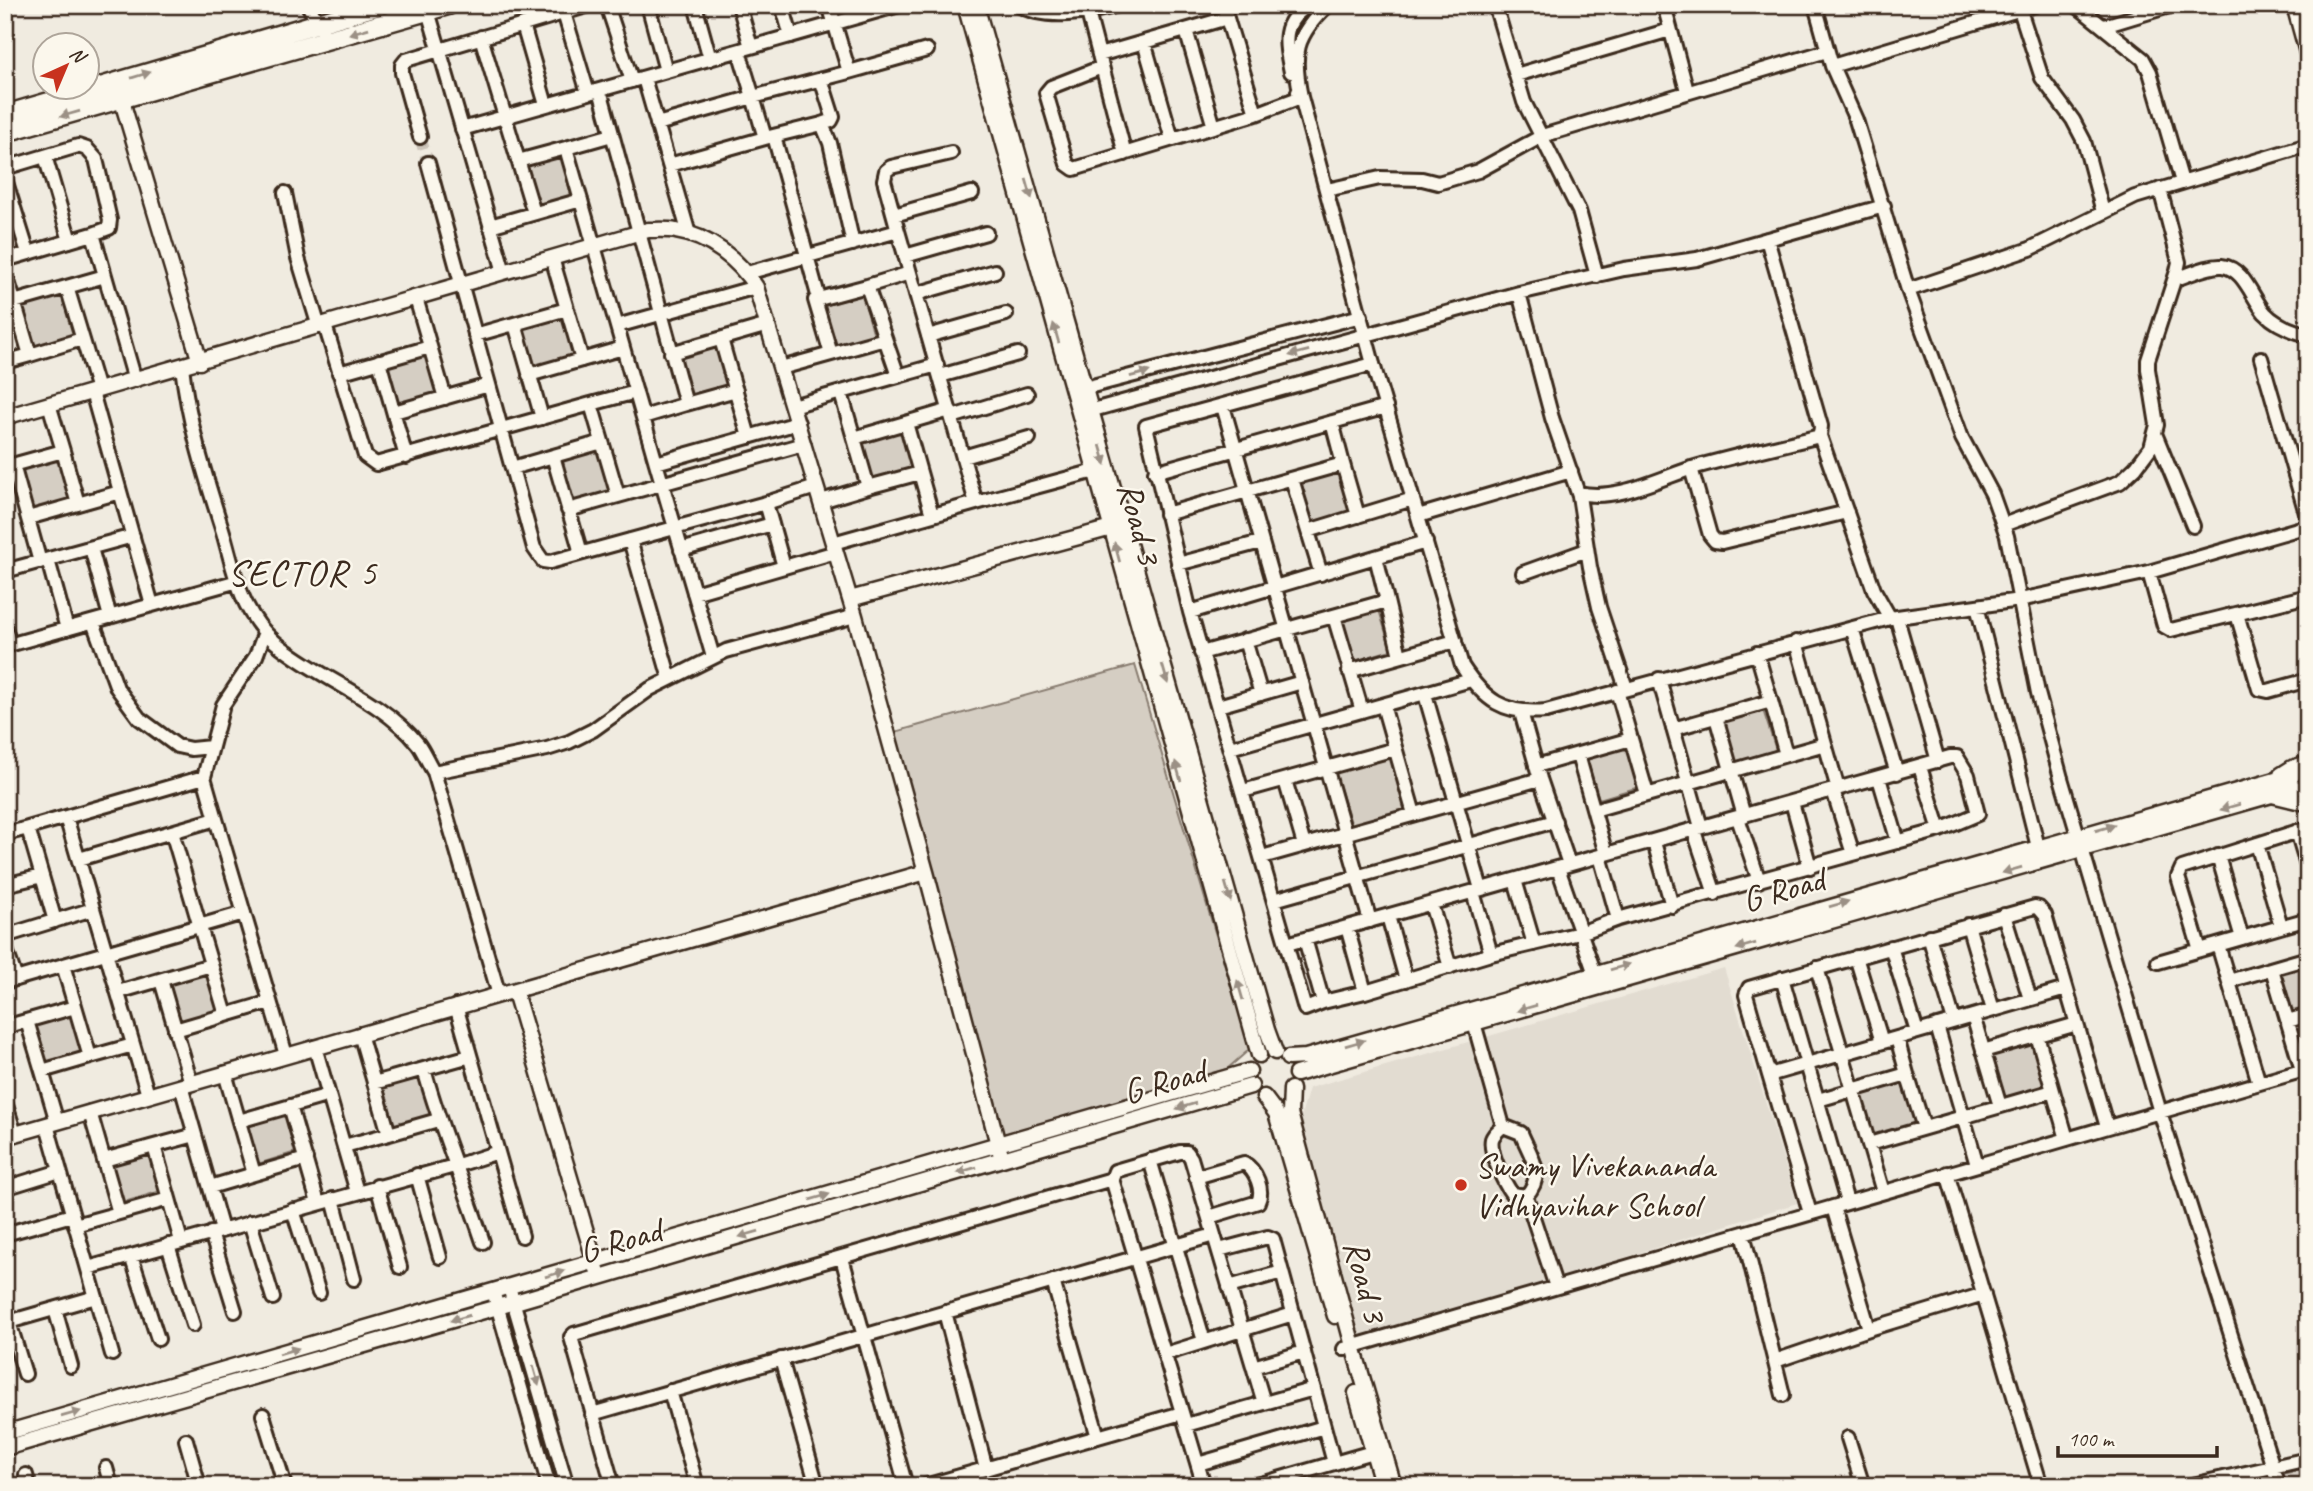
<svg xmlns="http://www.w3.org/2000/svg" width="2313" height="1491" font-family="Caveat,sans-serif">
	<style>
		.built { fill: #e2dcd1 }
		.green { fill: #d5cec3; stroke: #887c70; stroke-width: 2 }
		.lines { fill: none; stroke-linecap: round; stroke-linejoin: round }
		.minor-tunnel { stroke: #ccc4b9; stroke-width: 12; stroke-dasharray: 12 6; stroke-linecap: butt }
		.minor-casing { stroke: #3b2a1e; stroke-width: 18 }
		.tertiary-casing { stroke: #3b2a1e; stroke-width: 19 }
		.secondary-casing { stroke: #3b2a1e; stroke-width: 23 }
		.minor { stroke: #fbf7ec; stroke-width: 12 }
		.tertiary { stroke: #fbf7ec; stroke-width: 14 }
		.secondary { stroke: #fbf7ec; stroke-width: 18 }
		.oneway { fill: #9b9085 }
		.poi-dot { fill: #c8321e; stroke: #fbf7ec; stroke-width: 2.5 }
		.labels { text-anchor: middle; stroke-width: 5; stroke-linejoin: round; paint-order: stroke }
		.street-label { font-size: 35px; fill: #3b2a1e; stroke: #fbf7ec }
		.poi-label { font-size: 35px; fill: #3b2a1e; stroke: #fbf7ec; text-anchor: start }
		.neighbourhood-label { font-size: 37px; letter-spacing: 2px; fill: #3b2a1e; stroke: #fbf7ec }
	</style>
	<rect width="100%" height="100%" fill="#f0ebe0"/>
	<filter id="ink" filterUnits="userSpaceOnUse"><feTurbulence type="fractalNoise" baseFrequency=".0143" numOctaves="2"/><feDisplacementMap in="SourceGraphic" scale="14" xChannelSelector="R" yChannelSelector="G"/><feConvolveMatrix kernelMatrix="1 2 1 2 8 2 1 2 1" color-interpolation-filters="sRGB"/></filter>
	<g filter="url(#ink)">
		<!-- built -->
		<path class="built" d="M1724,968L1797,1203L1359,1342L1300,1120L1309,1088Z"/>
		<!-- green -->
		<path class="green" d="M564,154L576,194L536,206L524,166Z
			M62,294L75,334L34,346L22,306Z
			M862,294L874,335L834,347L822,307Z
			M562,316L574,357L534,369L522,328Z
			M717,347L730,387L689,399L677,359Z
			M426,353L438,394L398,406L386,366Z
			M902,429L914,469L874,481L861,441Z
			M599,450L612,490L571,503L559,462Z
			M58,458L71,498L30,511L18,470Z
			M1340,471L1352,511L1311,523L1299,483Z
			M1379,610L1391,650L1351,662L1339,622Z
			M1135,665L1250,1049L1227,1069L1000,1136L895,732Z
			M1763,710L1776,750L1735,762L1723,722Z
			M1627,747L1639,787L1599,799L1587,759Z
			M1390,755L1407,809L1352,826L1335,772Z
			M2308,963V1010L2289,1015L2278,971Z
			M206,971L218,1011L178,1023L165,983Z
			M72,1013L85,1054L44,1066L32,1026Z
			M2036,1042L2049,1088L2001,1102L1988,1056Z
			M418,1074L431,1114L391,1127L378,1086Z
			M1906,1080L1919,1126L1871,1140L1858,1094Z
			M286,1111L299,1151L258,1164L246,1123Z
			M149,1151L161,1191L121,1203L109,1163Z
			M2308,1468V1486H2271L2269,1477Z"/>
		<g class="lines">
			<!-- minor-tunnel -->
			<path class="minor-tunnel" d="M420,137L428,163"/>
			<defs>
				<path id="minor" d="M308,5L322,30
					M607,5L632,81
					M648,5L666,71
					M695,5L710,59
					M739,5L751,47
					M782,5L791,36
					M1019,5C1045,21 1090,13 1118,5
					M1086,5L1125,154
					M1223,5L1256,114
					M1328,5C1295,36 1292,54 1301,97L1373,364L1462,666C1484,700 1504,715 1546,711L1890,618L2020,600L2149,572L2308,526
					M1495,5L1524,102L1579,211L1597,276
					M1664,5L1687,91
					M1815,5L1832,66L1856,120L1908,290L1962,438L1992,494L2007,536L2038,693L2061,778L2160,1112L2279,1486
					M2076,5L2143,59L2150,72L2182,182
					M2020,10L2042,78L2073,120L2084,141L2103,212
					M428,11L504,272
					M564,13L588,93
					M523,25L546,105
					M2104,26L2173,5
					M1186,30L1214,127
					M481,37L534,213
					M1144,42L1172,139
					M739,51L753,97L849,72L829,5
					M1099,55L1227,18
					M1832,66L2035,5
					M1102,67L1051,87L1046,93L1067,164L1074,169L1256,114L1301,97L1298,92
					M849,72L927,50
					M1291,72C1285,43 1280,22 1309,5
					M1516,75L1670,30
					M644,78L689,234
					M821,79L833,117L831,121L822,124
					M600,90L686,404L736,390
					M657,124L753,97L765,138L669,165
					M462,129L899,5
					M612,135L566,148L656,463L798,423
					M774,136L819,299
					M420,137L402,73V65L406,60L590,5
					M765,138L822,124L830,143L853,244
					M45,156L70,241
					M518,161L566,148
					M428,163L534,548L543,561L550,562L766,503L816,487
					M5,168L78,146L87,149L96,159L110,220L109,228L93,234
					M5,179L28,253
					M1327,190L1380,178L1422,179L1438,183L1478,171L1542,136L1827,51
					M285,193L298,258L319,327
					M894,215L972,193
					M490,226L581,200
					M905,256L986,233
					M5,260L93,234L135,380
					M5,271L30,355L5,362
					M747,273L898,231L884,180L886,171L891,167L951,153
					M2175,279C2189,275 2208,265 2222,266C2244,268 2252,298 2265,313C2276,325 2292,331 2308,335
					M867,286L910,273
					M67,287L98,390
					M1908,290L2030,249L2135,197L2308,145
					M1519,293L1552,418L1579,496L1590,567L1599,607L1626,688
					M916,294L995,271
					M416,298L445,398
					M14,302L105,276
					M567,309L582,360
					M515,324L542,418
					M325,325L365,456L376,464L591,404
					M617,326L756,287
					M475,335L567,309L552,258
					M928,336L1006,314
					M721,339L749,437
					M671,353L768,325
					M831,354L815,300L867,286L898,376
					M30,355L82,339
					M2261,358L2308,520
					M379,361L406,457
					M182,366C188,423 206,478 223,532C230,556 235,582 246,604C253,618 262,631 275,642C319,679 381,698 418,744C424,752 428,763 434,772L499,995
					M781,368L885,339
					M339,373L430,347
					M529,375L623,348
					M940,376L1018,354
					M1077,390L1361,316
					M92,392L152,605
					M792,406L937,365
					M1223,406L1370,921
					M394,412L489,385
					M1082,413L1519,293L1624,269L1697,259L1884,206
					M643,417L686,404
					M952,417L1027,394
					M906,423L932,515
					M1820,436L1874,590L1890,618
					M2156,436L2193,526
					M854,438L950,410
					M63,451L78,504
					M553,456L581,553
					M963,457L1029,438
					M656,463L713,657
					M1343,464L1358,516
					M13,465L40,562
					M5,467L63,451L49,404
					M512,468L602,442
					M1691,468L1710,535L1715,541L1722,542L1847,512
					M1155,472L1386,407
					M1292,479L1321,574
					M868,487L920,473
					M1579,493C1618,502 1661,477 1699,466C1739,455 1779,446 1820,436L1821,426L1767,239
					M618,496L591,404L636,392
					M821,501L868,487L841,393
					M766,503L784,567
					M976,503L1095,471
					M568,510L804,444
					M1166,514L1343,464L1332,422
					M1418,516L1571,471
					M28,518L120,492
					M2003,525L2120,482L2136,467L2151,447L2157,425L2148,369V360L2177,271L2179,262L2160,189
					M1308,531L1413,499
					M630,540L670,679
					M833,543L976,503L898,231
					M91,548L110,617
					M681,550L772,524
					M48,560L67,629
					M1178,564L1261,542
					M5,571L133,536
					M2149,572L2164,626L2171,630L2308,596
					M1523,573L1587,550
					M694,593L836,552
					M1387,601L1400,656
					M1977,606L2038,847
					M1190,612L1426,542
					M2237,614L2259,689L2268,691L2308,680
					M1334,616L1362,711
					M1897,618L1938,761
					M93,622L117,688L139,718L177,746L191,749L211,747
					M5,628L10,645
					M1852,628L1897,773
					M1245,640L1261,694
					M1796,642L1838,789
					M5,646L238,581
					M1201,653L1387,601L1376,557
					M1349,671L1455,641
					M1659,679L1701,827
					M1425,694L1481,889
					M1771,701L1786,755
					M1383,705L1414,814
					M1218,706L1302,682
					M1521,712L1540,779L1569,864
					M1716,717L1744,816
					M1673,729L1771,701L1757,653
					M1631,739L1647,794
					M1230,748L1471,680
					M1578,755L1606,854
					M1536,766L1631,739L1617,691
					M1920,767L1940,830
					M434,772L547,749L569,742L593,730L650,689L726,651L855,616
					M204,777L223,705L256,656L265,632
					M1879,778L1898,842
					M1285,780L1304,845
					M1833,790L1853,854
					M1243,791L1395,749
					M1792,802L1810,867
					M1594,810L1825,744
					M66,817L148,1095
					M1738,818L1759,881
					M216,819L286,1055
					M28,828L204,777L216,819L79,859
					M1694,831L1715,894
					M2297,831L2308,868
					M172,832L226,1015
					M5,834L28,828L55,921
					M1654,842L1672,906
					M2257,844L2281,926
					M1600,856L1618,919
					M2218,856L2242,938
					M1262,857L1540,779
					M1558,868L1595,974
					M1515,880L1534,944
					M5,885L42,876
					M1473,892L1491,954
					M1274,900L1555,821
					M1431,904L1450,967
					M2004,915L2030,999
					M1388,916L1406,980
					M1968,925L1993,1010
					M1347,927L1365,992
					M5,936L93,909
					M1929,936L1954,1021
					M1305,939L1323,1002
					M1287,944L1950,757H1957L1968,775L1978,814L1940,830L1618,919L1580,933L1491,954L1365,992L1323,1002L1305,1009L1190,612L1146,426L1373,364
					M2218,945L2259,1083
					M5,947L16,979
					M1891,947L1917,1032
					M2200,950L2178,877L2182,868L2308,828
					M1856,957L1882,1042
					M2158,962L2308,919
					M63,965L90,1057L133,1045
					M1817,968L1883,1192
					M2272,969L2302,1070
					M1782,978L1847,1202
					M161,980L191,1083
					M2229,981L2308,958
					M5,982L244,913
					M118,992L211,965
					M456,1006L522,1236
					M1973,1016L2000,1106
					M27,1021L42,1071L90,1057
					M2288,1021L2308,1015
					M1474,1023L1503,1126L1521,1133C1531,1157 1546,1174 1526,1196L1556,1287
					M1937,1026L1977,1165
					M5,1027L75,1007
					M175,1030L270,1002
					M2037,1035L2053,1091
					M315,1047L357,1192
					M1983,1051L2077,1024
					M424,1069C440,1128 464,1184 483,1242
					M42,1071L57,1122
					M1907,1074L1924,1128
					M1769,1075L1746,995L1749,988L2035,907L2039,908L2045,915L2107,1127
					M374,1083L470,1056
					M181,1086L222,1230
					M1818,1100L1907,1074L1897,1038
					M5,1102L15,1134
					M290,1106L318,1203
					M239,1121L329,1095
					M47,1125L112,1354
					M1503,1126C1499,1130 1494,1133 1492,1139C1489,1152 1504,1183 1512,1194L1526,1196
					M389,1134L438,1120
					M1869,1144L2053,1091L2067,1139
					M344,1146L389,1134L360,1034
					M104,1160L154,1146
					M1150,1160L1204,1341
					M1947,1173L2041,1486
					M254,1174L306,1159
					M417,1175L440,1257
					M1196,1177L1244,1163C1256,1170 1264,1190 1258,1202L1209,1217
					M1112,1179L1204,1486
					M377,1186L400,1267
					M210,1187L254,1174L225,1073
					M5,1188L60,1171
					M333,1199L354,1279
					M1833,1207L1869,1329L1984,1294
					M293,1210L319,1293
					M119,1213L169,1199
					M1810,1213L1769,1075L2066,989
					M250,1222L273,1298
					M75,1225L119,1213L90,1112
					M211,1233L235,1311
					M1743,1233L1783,1395
					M5,1234L72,1215
					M181,1241L154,1146L195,1135
					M168,1245L193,1325
					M1219,1250L1268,1237L1273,1239L1334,1463
					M131,1256L158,1339
					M842,1258L906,1486
					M88,1268L458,1165L498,1152
					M1053,1281L1098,1437
					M509,1287L567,1486
					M1229,1287L1282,1272
					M495,1298L549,1486
					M55,1309L71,1366
					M945,1312L986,1469
					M9,1322L25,1374
					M5,1323L96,1297
					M1344,1349L2308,1069
					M1165,1354L1293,1314
					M781,1359L817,1486
					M1775,1361L1869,1329
					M1253,1367L1304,1352
					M670,1391L697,1486
					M592,1414L1214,1235
					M263,1415L285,1486
					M1186,1425L1314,1389
					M1848,1438L1863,1486
					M186,1440L199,1486
					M1198,1464L1324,1427
					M106,1468L111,1486
					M26,1475L29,1486
					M613,1486L571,1337L574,1334L1112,1179L1115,1171L1180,1152H1187L1191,1158L1264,1403
					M925,1486L1182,1413
					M1254,1486L1383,1449
					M2188,1486L2308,1459"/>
				<path id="tertiary" d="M965,5L1259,1055
					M976,5L1267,1030L1275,1052
					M2294,5L2308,56
					M2307,5L2308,9
					M119,91L200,362
					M5,417L648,230C657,230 667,229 676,231C709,236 739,260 756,287L855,616L926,872L5,1137
					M850,599L1119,526
					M2281,775L2292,768L2308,763
					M2272,795L2301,802L2308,800
					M926,872L1000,1152
					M515,992L597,1269
					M1288,1058L1306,1057L2293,775
					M1296,1074L2296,788
					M1291,1089L1290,1113L1353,1346L1394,1486
					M1264,1097L1276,1113L1335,1316
					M1356,1393L1383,1486
					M5,1433L1249,1071
					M5,1448L515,1302L1251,1086"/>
				<path id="secondary" d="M5,115L380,5
					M5,132L448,5"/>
			</defs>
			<!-- minor casing -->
			<use href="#minor" class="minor-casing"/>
			<!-- tertiary casing -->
			<use href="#tertiary" class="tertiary-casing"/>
			<!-- secondary casing -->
			<use href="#secondary" class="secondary-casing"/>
			<!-- minor -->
			<use href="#minor" class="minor"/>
			<!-- tertiary -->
			<use href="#tertiary" class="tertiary"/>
			<!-- secondary -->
			<use href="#secondary" class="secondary"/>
		</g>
		<!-- one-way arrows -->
		<defs><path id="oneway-solid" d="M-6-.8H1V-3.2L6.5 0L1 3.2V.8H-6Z" transform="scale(1.75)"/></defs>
		<g class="oneway">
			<use href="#oneway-solid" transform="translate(359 31) rotate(164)"/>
			<use href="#oneway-solid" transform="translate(141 75) rotate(-17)"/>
			<use href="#oneway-solid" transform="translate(70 114) rotate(164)"/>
			<use href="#oneway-solid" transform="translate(1029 189) rotate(74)"/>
			<use href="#oneway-solid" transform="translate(1056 333) rotate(-106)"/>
			<use href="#oneway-solid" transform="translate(1299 353) rotate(165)"/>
			<use href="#oneway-solid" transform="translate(1140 374) rotate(-15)"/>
			<use href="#oneway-solid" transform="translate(1103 455) rotate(74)"/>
			<use href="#oneway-solid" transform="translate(1117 552) rotate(-105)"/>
			<use href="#oneway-solid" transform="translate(1165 674) rotate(74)"/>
			<use href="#oneway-solid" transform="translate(1178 771) rotate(-106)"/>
			<use href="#oneway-solid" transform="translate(2230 807) rotate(164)"/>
			<use href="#oneway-solid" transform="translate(2105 828) rotate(-16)"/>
			<use href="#oneway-solid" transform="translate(2012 870) rotate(164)"/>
			<use href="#oneway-solid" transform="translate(1228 892) rotate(74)"/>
			<use href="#oneway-solid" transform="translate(1839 904) rotate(-16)"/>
			<use href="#oneway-solid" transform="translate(1746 946) rotate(164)"/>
			<use href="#oneway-solid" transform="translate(1620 967) rotate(-16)"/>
			<use href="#oneway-solid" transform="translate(1240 990) rotate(-106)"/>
			<use href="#oneway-solid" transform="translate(1527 1008) rotate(164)"/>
			<use href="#oneway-solid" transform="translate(1355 1043) rotate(-16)"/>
			<use href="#oneway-solid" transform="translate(1186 1106) rotate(164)"/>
			<use href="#oneway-solid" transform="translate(967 1170) rotate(164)"/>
			<use href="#oneway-solid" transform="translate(820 1197) rotate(-16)"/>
			<use href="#oneway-solid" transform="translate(749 1234) rotate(164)"/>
			<use href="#oneway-solid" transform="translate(555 1274) rotate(-16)"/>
			<use href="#oneway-solid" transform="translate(460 1318) rotate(164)"/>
			<use href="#oneway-solid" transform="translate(289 1351) rotate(-16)"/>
			<use href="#oneway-solid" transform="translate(536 1376) rotate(74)"/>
			<use href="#oneway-solid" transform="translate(71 1414) rotate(-16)"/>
		</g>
	</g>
	<!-- markers -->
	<circle class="poi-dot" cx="1461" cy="1185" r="7"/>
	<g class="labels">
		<!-- street labels -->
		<g class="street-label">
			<text transform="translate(1140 523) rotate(75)" y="12">Road 3</text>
			<text transform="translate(1783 889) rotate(-16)" y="12">G Road</text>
			<text transform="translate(1164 1081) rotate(-16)" y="12">G Road</text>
			<text transform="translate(620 1240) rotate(-16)" y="12">G Road</text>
			<text transform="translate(1366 1281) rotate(75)" y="12">Road 3</text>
		</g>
		<!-- poi labels -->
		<g class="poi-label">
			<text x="1475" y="1177">Swamy Vivekananda<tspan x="1475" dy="40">Vidhyavihar School</tspan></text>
		</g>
		<!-- neighbourhood labels -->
		<g class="neighbourhood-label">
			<text x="303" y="585">SECTOR 5</text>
		</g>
	</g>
	<!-- margin -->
	<rect width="2313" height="1491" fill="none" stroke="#fbf7ec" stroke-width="28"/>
	<rect x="14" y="14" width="2285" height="1463" fill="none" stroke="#3b2a1e" stroke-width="2.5" filter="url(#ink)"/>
	<!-- north arrow -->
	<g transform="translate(66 66) rotate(44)"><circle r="33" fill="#fbf7ec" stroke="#aea59a" stroke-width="2"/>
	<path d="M0-5L12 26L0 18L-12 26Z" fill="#c8321e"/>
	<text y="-10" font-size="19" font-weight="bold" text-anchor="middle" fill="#3b2a1e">N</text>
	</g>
	<!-- scale -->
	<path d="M2058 1446v10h159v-10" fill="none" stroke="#3b2a1e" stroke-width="3.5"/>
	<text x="2068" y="1446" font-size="21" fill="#3b2a1e" stroke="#fbf7ec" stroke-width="5" paint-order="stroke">100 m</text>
</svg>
